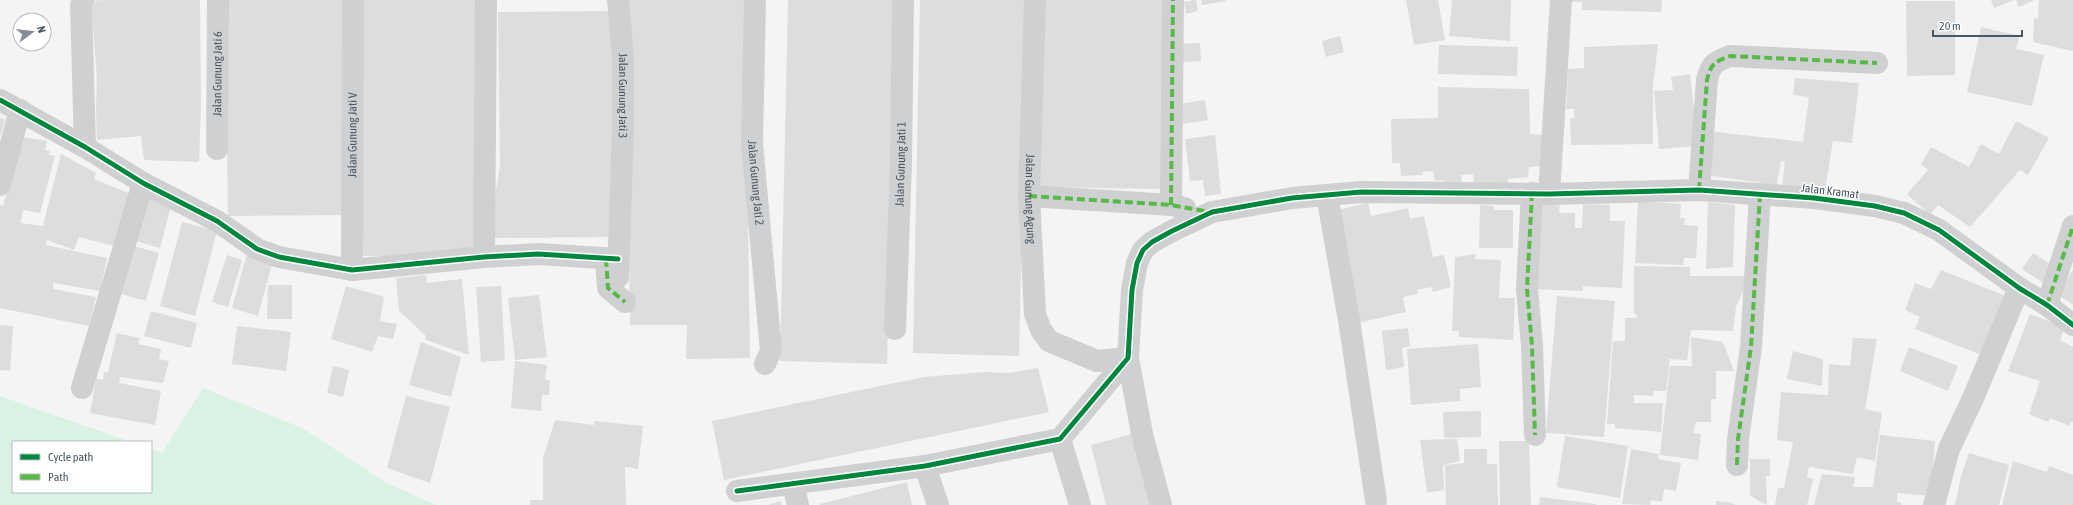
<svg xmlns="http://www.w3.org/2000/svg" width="2073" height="505" font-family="'Asap Condensed',sans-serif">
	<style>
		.green { fill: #d9f2e3 }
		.building { fill: #ddddde }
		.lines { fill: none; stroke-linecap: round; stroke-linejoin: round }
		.street { stroke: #ced0d2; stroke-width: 22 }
		.quiet { stroke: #58b947; stroke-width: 4; stroke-dasharray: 8 4; stroke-linecap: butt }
		.cycleway-casing { stroke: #fff; stroke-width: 8 }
		.cycleway { stroke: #00873e; stroke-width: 5 }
		.labels { text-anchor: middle; stroke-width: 3; stroke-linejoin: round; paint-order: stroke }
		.street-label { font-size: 12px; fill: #4a5661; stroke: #fff }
	</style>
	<rect width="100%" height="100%" fill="#f4f4f4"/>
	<!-- green -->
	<path class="green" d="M203,388L302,428L387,483L436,505H0V396L131,442H13V492H151V449L162,453Z"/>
	<!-- building -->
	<path class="building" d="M103,0H200L201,106L199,162L144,160L141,136L97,140L96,108L97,78L91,1Z
		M225,0H343L346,215L228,216Z
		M359,0H478L482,255L363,256Z
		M626,0H745L750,358L686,359L687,325H630Z
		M788,0H895L887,364L780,361Z
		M920,0H1027L1019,356L913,353Z
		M1041,0H1163L1161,189L1039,187Z
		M1196,0L1198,11L1186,14L1184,2Z
		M1201,0H1226V1L1202,5Z
		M1406,0H1438L1445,40L1414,45Z
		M1452,0H1511L1510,41L1449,36Z
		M1572,0H1662L1661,12L1582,10V2H1571Z
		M1991,0H2014L1994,8Z
		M2016,0H2035L2019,7Z
		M2039,0H2073V51L2033,42L2034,18L2038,19Z
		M1906,1H1955V75L1907,76Z
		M616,11L614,237L495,238L494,204L500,165L498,12Z
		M1981,27L2020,36L2016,49L2044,55L2032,106L1967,92Z
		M1340,36L1344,52L1326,57L1322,41Z
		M1200,43L1201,61L1181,62L1180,44Z
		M1658,44L1653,86V144L1571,145L1570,118H1574V109H1566L1568,69L1584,68V47Z
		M1439,45L1518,47L1517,76L1438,74Z
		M1690,74L1698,146L1659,149L1654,91L1673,90L1671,77Z
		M1795,78L1859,83L1852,143L1833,141L1825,190L1782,186L1785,161H1781L1777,185L1705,175L1708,131L1803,142L1809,97L1793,95Z
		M1438,87L1529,89L1530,134L1542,135L1543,166L1529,167L1528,177L1508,179V184L1474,186L1473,174L1461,175L1462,185L1444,187L1443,180L1435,181L1433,171L1422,172L1423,175L1401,176L1400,163H1392L1391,119L1438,118Z
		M1205,100L1208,120L1182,124L1179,104Z
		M0,118L5,119L1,135H0Z
		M2016,121L2049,138L2028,175L2020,170L1970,227L1938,205L1930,215L1907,194L1928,170L1921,164L1931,147L1969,167L1981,144L1999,154Z
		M1215,135L1221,194L1205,196L1203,180L1190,181L1185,139Z
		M22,137L47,141L45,150L50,151L49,155L55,156L40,213L23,210L21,223L43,226L61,154L96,173L94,179L133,195L114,246L79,237L74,250L47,240L46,245L107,258L100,291L53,283V289L96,297L89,326L0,308V205L3,206Z
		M149,196L172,202L160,248L136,241Z
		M1535,201L1560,202L1559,213H1575V228H1582L1583,204L1610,205V221H1625L1622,288L1583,286V291L1531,289Z
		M1638,201L1681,204L1680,218H1685L1684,225L1698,226L1696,258H1684L1683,265L1635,263Z
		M1708,202L1735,205L1733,267L1706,269Z
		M1368,203L1371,216L1408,208L1410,219L1424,216L1433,257L1444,255L1451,287L1433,292L1431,287L1417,290L1418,294L1403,297L1406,312L1358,323L1333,211Z
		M1480,205L1494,206V210H1513V248H1479Z
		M182,222L217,231L195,316L160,306Z
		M134,246L159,253L146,301L121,294Z
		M247,253L273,260L258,316L232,308Z
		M2033,253L2055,267L2045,284L2022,269Z
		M1476,254L1475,259L1501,260L1499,298H1515L1513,340L1459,337V331H1452L1455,257Z
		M227,255L242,260L228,307L212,302Z
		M1634,266L1690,267V276H1750L1736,307L1733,331L1691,330L1687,360L1670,359L1666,391H1654L1653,396L1634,395V403H1663L1661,432L1615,428V424H1607L1613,341H1625V318H1637V314H1634Z
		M1941,270L2008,297L1984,356L1915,329L1920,317L1905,310L1915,283L1931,289Z
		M2073,270V305L2057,294Z
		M426,275L427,283L462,279L469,355L426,340L425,335L399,311L396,278Z
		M268,285H292V319H267Z
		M346,286L384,297L380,321L397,324L393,339L378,336L372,352L331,339Z
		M501,286L505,360L481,362L476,287Z
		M539,295L547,357L515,360L508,298Z
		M1557,296L1615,301L1604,437L1546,433Z
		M151,311L197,323L191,348L144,336Z
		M2030,314L2065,327L2060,340L2073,347V422H2071L2070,426L2050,418L2048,422L2029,414L2040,381L2008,371Z
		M0,325L13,326L10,371L0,370Z
		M237,326L291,332L286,371L232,364Z
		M1408,328L1410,346L1402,348L1404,367L1386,370L1382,331Z
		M117,333L140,338L138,344L161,349L159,359L169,361L163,383L120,377L119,383L161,391L155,425L90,413L96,379L103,380L104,372H108Z
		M1691,337L1723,342L1734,371H1716V399H1711V422H1696L1693,433L1701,434L1698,460L1660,455L1670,366H1692Z
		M1853,338L1877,339L1865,409L1882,413L1875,461L1857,457L1853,474L1809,467L1807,477L1813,479L1807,505H1775L1778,488H1784L1793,442L1777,440L1781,392L1828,395L1829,364L1850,366Z
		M421,342L461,357L451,397L409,385Z
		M1478,344L1481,387L1460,389V401L1411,405L1407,349Z
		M1909,347L1958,366L1948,391L1900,371Z
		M1793,351L1823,359L1822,386L1787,379Z
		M515,361L547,365L545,380H550L549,395H542L541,411L511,408Z
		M333,366L349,370L343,397L327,393Z
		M1038,368L1049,412L724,480L712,421L924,377L984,372L1008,373Z
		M406,396L450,407L430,483L387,468Z
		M1481,411V437L1444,438L1443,412Z
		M555,420L594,425V421L643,426L638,469L625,467L626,505H530V500H543V458Z
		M1132,434L1150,505H1106L1091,445Z
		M1880,435L1935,441L1930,496L1897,493V502H1901V505H1814L1822,474L1855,477L1853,487H1873Z
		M1565,436L1628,446L1620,498L1557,487Z
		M1457,439L1460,461L1443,465L1444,490L1427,493L1420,440Z
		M1499,441H1529L1531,505H1500Z
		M1464,449H1487V464H1497L1498,505H1446L1445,465L1464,463Z
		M1631,449L1659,454L1658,459L1681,463L1676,491L1664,489L1662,502L1651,500L1650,505L1622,504Z
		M1969,453L2009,465L1999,505H1955L1961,476Z
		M1750,459H1770V476H1766L1767,505L1750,496Z
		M2013,461L2047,472L2049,466L2073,475V505H2002Z
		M907,482L912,505H820V504Z
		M1540,497L1596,504V505H1539Z
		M780,501L782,505H768Z
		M1716,501L1728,502L1736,505H1716Z"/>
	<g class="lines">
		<!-- street -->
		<g class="street">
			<path d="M83,0L81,6L85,147"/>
			<path id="s1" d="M618,0L623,57V128L618,277"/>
			<path id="s2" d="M755,0L752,143L771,351L765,364"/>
			<path id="s3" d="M1035,0L1029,196L1035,314L1041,330L1049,341L1097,361L1128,358L1142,434L1161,505"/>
			<path d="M0,100L85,147L143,183L217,221L257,249L279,257L352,270L484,257L538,254L618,259"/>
			<path id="s4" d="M217,149L218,0"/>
			<path d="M0,185L20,110"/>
			<path d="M1699,190L1707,80C1711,63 1715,62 1730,56L1877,63"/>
			<path d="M1532,193L1527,289L1532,346L1535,435"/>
			<path d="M1549,194L1561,0"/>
			<path d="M1327,195L1349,320L1376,501"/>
			<path d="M1029,196L1171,205L1185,208"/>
			<path d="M1171,205L1173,0"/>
			<path d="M484,257L486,0"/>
			<path d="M606,259L608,288L625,302"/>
			<path id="s5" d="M352,270L353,0"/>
			<path d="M2047,305L2073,226"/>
			<path id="s6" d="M895,329L901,163L903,0"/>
			<path d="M82,388L143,183"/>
			<path d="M1060,439L1080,505"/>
			<path d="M1737,465L1738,439L1751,347L1760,194"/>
			<path d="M925,466L938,505"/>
			<path d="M793,484L798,505"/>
			<path d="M737,491L925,466L1060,439L1128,358L1132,290L1137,263L1143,250L1152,242L1172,231L1212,212L1292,198L1361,192L1549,194L1699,190L1814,198L1875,206L1904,213L1939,230L2019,288L2047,305L2073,325"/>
			<path d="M1934,505L1949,449L1974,396L2019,288"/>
		</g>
		<!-- quiet -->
		<path class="quiet" d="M1699,190L1707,80C1711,63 1715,62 1730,56L1877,63
			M1532,193L1527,289L1532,346L1535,435
			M1029,196L1171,205L1210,212
			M1171,205L1173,0
			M606,259L608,288L625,302
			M2047,305L2073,226
			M1737,465L1738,439L1751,347L1760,194"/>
		<defs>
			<path id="cycleway" d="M0,100L85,147L143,183L217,221L257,249L279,257L352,270L484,257L538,254L618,259
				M737,491L925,466L1060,439L1128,358L1132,290L1137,263L1143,250L1152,242L1172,231L1212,212L1292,198L1361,192L1549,194L1699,190L1814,198L1875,206L1904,213L1939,230L2019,288L2047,305L2073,325"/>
		</defs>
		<!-- cycleway casing -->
		<use href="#cycleway" class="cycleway-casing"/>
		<!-- cycleway -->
		<use href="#cycleway" class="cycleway"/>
	</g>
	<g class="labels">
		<!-- street labels -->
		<g class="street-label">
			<text dy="4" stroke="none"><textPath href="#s4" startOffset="75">Jalan Gunung Jati 6</textPath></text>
			<text dy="4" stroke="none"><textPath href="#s1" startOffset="96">Jalan Gunung Jati 3</textPath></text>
			<text dy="4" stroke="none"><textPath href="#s5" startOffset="135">Jalan Gunung Jati V</textPath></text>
			<text dy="4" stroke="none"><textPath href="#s6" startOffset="165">Jalan Gunung Jati 1</textPath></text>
			<text dy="4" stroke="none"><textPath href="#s2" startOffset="183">Jalan Gunung Jati 2</textPath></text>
			<text transform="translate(1830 191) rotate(7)" y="4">Jalan Kramat</text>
			<text dy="4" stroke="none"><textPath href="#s3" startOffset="199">Jalan Gunung Agung</textPath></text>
		</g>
	</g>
	<!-- legend -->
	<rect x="12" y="441" width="140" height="52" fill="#ffffff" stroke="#b7bbc0"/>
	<rect x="20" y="454" width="20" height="6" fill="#00873e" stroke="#b7bbc0"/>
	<text x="48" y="461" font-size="12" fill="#4a5661">Cycle path</text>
	<rect x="20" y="474" width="20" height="6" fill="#58b947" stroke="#b7bbc0"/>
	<text x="48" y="481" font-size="12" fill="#4a5661">Path</text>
	<!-- north arrow -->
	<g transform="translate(32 32) rotate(75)"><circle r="19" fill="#ffffff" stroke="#b7bbc0"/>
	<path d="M0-3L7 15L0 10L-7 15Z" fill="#868d94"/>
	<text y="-6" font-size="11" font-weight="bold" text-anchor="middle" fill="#4a5661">N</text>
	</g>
	<!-- scale -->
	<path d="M1933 30v6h89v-6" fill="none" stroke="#4a5661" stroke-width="2"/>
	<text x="1939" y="30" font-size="12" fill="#4a5661" stroke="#ffffff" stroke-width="3" paint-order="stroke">20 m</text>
</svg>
